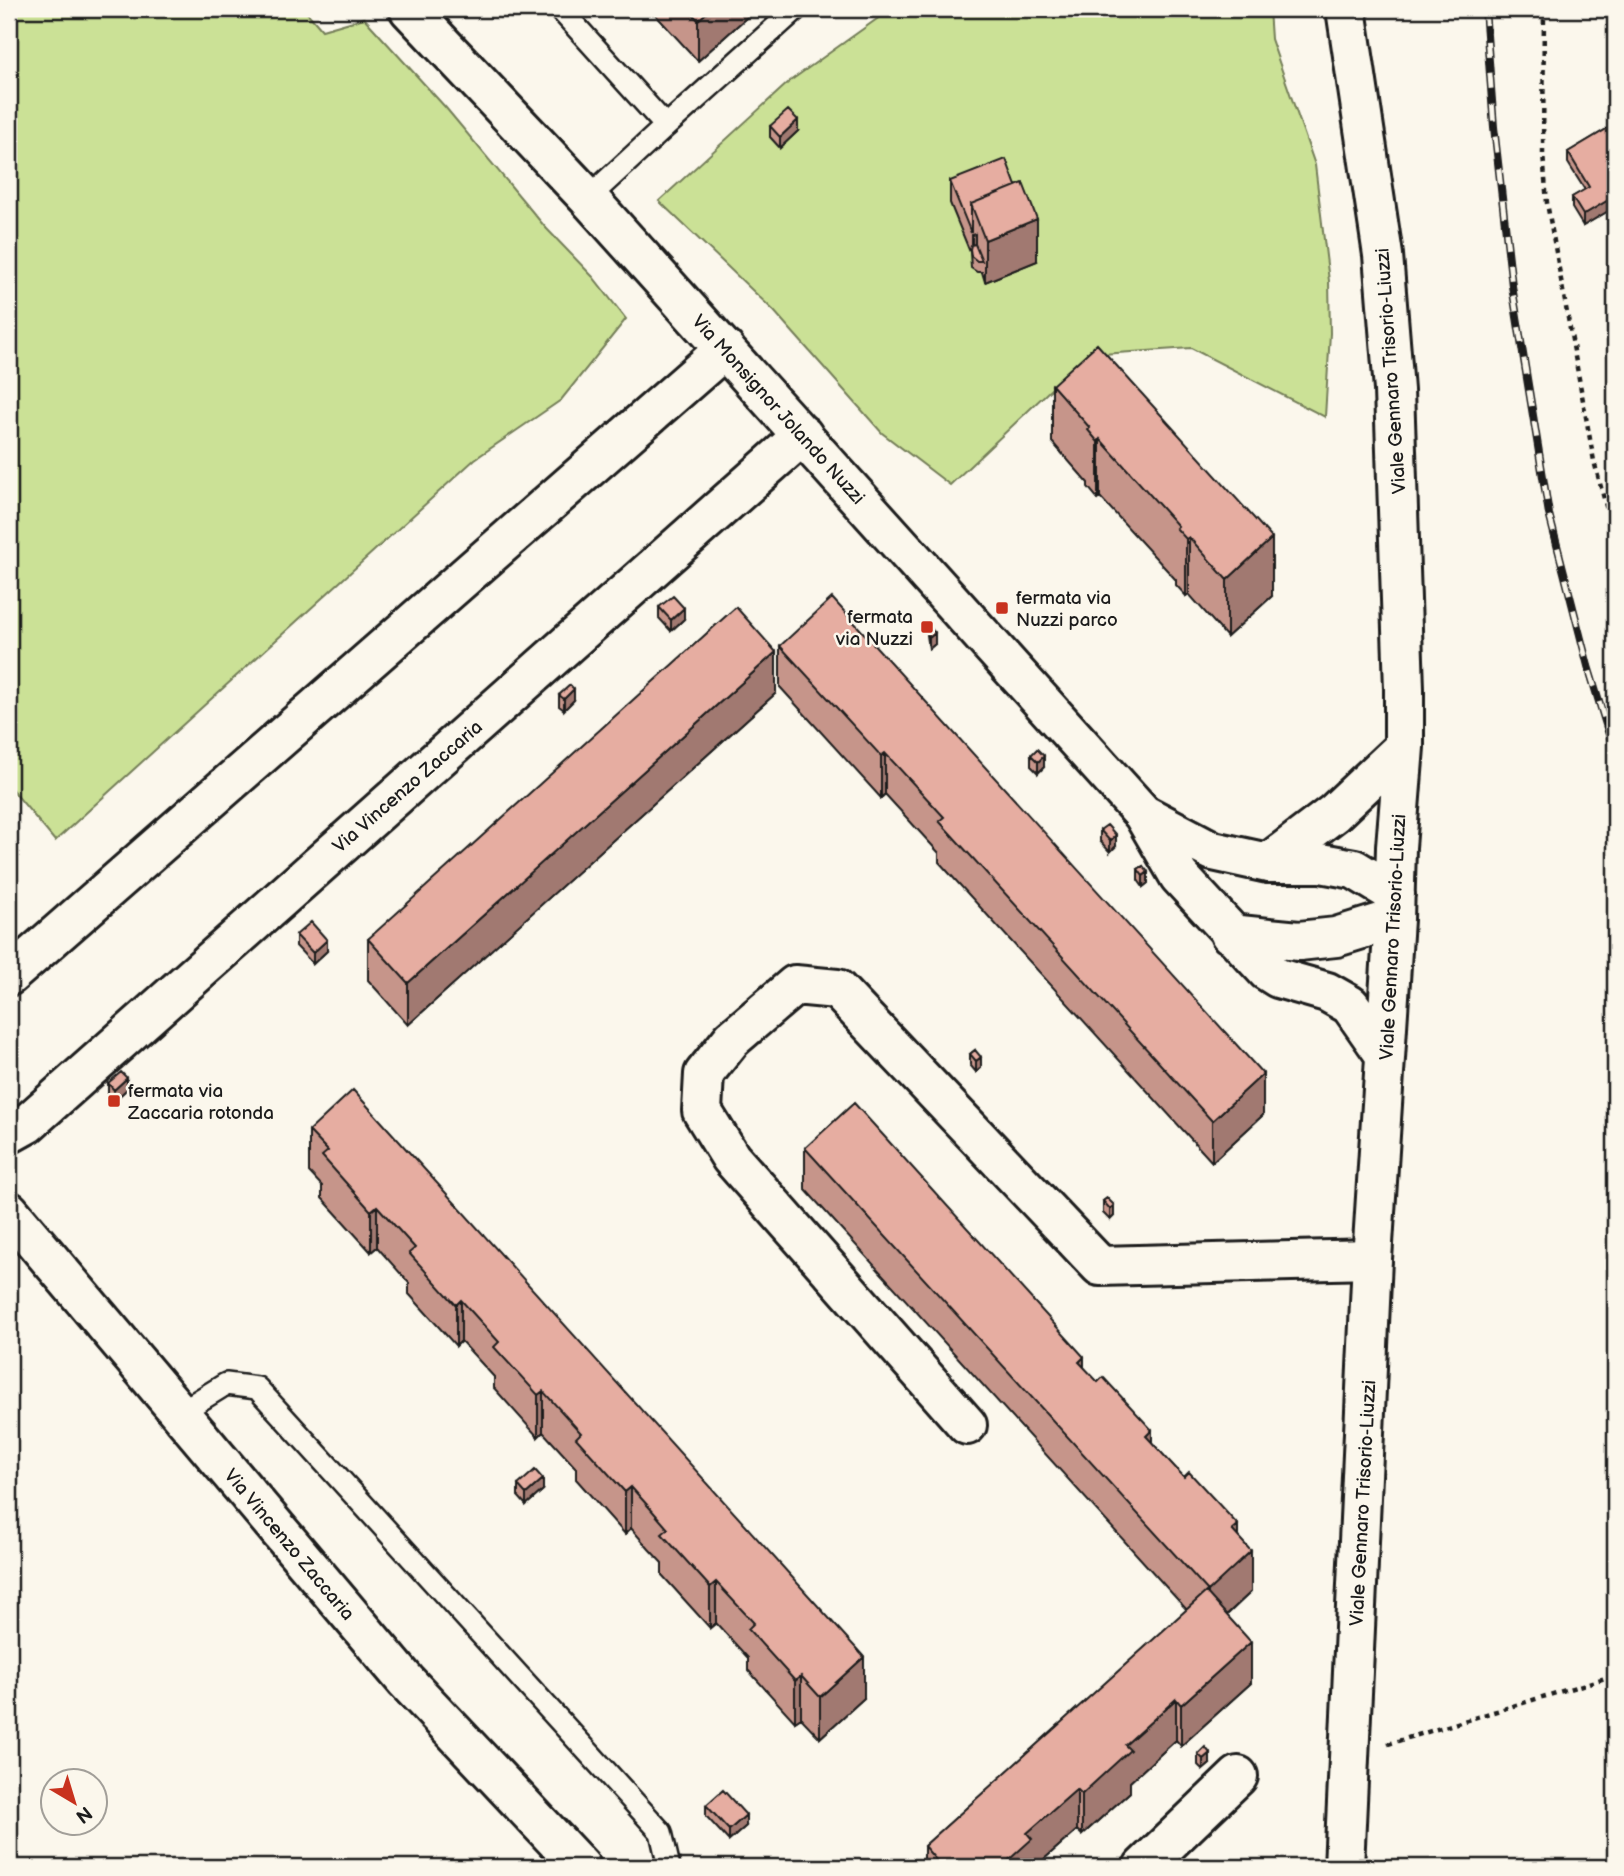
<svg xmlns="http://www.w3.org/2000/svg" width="1624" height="1876" font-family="'Balsamiq Sans',sans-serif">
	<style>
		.green { fill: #cbe196; stroke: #747e59; stroke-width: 2 }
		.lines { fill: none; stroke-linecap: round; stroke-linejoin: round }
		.lane-casing { stroke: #1c1c1c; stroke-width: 26 }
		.street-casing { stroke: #1c1c1c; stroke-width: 44 }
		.secondary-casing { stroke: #1c1c1c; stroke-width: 44 }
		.path { stroke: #1c1c1c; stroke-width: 4.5; stroke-dasharray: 5 5; stroke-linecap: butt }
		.lane { stroke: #fbf7ec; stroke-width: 21 }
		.street { stroke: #fbf7ec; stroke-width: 38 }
		.secondary { stroke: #fbf7ec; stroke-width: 38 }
		.rail-casing { stroke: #1c1c1c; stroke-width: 8 }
		.rail { stroke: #fbf7ec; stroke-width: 5; stroke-dasharray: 16; stroke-linecap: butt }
		.wall { fill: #c6958a; stroke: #1c1c1c; stroke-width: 2 }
		.shaded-wall { fill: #a17971; stroke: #1c1c1c; stroke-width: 2 }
		.building { fill: #e6ada1; stroke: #1c1c1c; stroke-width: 2 }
		.poi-dot { fill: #c8321e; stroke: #fbf7ec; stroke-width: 2.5 }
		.labels { text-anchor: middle; stroke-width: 5; stroke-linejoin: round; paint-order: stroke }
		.street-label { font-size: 19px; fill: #1c1c1c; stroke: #fbf7ec }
		.poi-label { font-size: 19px; fill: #1c1c1c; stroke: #fbf7ec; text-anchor: start }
	</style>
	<rect width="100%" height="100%" fill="#fbf7ec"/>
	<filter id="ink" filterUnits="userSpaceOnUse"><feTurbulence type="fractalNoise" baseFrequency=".0143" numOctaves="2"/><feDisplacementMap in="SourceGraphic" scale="14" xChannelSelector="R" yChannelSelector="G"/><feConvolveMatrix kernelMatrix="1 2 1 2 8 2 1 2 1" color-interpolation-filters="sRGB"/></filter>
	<g filter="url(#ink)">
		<!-- green -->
		<path class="green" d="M9,9H304L322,30L364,18L446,108L545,227L593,277L626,319L561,400L475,459L55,841L9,786Z
			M891,9H1269L1271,39L1315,165L1329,281L1330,333L1325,417L1191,348L1087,355L950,485L882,433L774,311L659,201L790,81Z"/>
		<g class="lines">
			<defs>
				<path id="lane" d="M560,9L666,126L588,198
					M666,126L796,9
					M179,1413L226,1384L257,1388L661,1832L669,1867"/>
				<path id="street" d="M9,976L725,349
					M9,1134L27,1124L803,435
					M9,1211L406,1681L581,1867
					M967,1425L731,1158L702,1111L704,1074L732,1039L795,985L837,989L1100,1266L1372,1259
					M1143,1867L1238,1776"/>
				<path id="secondary" d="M409,9L588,198L1143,814L1179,876L1267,971L1278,978L1327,992L1350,1005L1385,1055
					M1143,814L1213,851L1268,863H1321L1354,869L1395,894
					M1268,863L1334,813L1404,747
					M1230,934L1299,941L1336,937L1394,919
					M1344,1867L1372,1259L1394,919L1396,847L1404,747V689L1394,390L1383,255L1346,9"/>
			</defs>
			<!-- lane casing -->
			<use href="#lane" class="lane-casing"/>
			<!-- street casing -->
			<use href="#street" class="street-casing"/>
			<!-- secondary casing -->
			<use href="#secondary" class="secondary-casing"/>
			<!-- path -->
			<path class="path" d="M1544,9L1543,154L1547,203L1594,461L1615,540
				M1388,1744L1615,1675"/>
			<!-- lane -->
			<use href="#lane" class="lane"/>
			<!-- street -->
			<use href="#street" class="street"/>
			<!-- secondary -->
			<use href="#secondary" class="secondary"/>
			<defs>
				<path id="rail" d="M1485,9L1494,127L1512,286L1549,514L1588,666L1615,754"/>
			</defs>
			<!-- rail casing -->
			<use href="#rail" class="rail-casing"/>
			<!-- rail -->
			<use href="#rail" class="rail"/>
		</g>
		<!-- wall -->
		<path class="wall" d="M650,9H756L698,61Z
			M1615,124V207L1583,226L1572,208V197L1585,190L1568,163V152Z
			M770,126L798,131L780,148L770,137Z
			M950,181L1037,261L985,282L982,272H977L971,268L970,252L950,203Z
			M1052,385L1272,596L1227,637L1189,594L1186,596L1176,585V580L1100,497L1098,499L1088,487V483L1052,442Z
			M659,607L684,619L671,631L659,618Z
			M927,624L935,644L929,649L927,635Z
			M780,646L1263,1115L1212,1162L939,862V853L885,794L881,798L780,687Z
			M776,693L408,1025L368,980V939Z
			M559,695L574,700L564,710L559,706Z
			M1031,755L1044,767L1038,773L1031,766Z
			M1100,830L1116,846L1110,852L1100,841Z
			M1143,866L1148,883L1143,887L1138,880V869Z
			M296,935L327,951L313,964L296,946Z
			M975,1050L981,1068L976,1072L970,1065V1054Z
			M108,1083L127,1089L114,1101L108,1094Z
			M309,1131L864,1698L820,1738L801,1718L795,1722L748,1670V1658L716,1623L710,1628L662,1575V1563L649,1549L631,1528L625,1534L576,1479V1468L543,1432L538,1437L494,1388V1377L461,1341L456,1346L409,1294V1283L377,1247L371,1252L322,1198V1186L309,1172Z
			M805,1148L1084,1368L1238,1537L1251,1592L1227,1615L1251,1683L1181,1746L1176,1740L1130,1782V1792L1082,1835L1077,1830L1035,1867H924V1846L1187,1610L805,1189Z
			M1107,1198L1114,1216L1110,1220L1103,1213V1201Z
			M518,1485L543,1490L526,1505L518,1496Z
			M1198,1754L1210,1764L1203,1770L1198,1765Z
			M706,1805L746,1826L729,1841L706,1816Z"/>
		<!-- shaded-wall -->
		<path class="shaded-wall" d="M711,9H756L698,61V20Z
			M798,120V131L780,148V137Z
			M1615,196V207L1583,226V215Z
			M1037,219V261L985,282V240Z
			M975,234V255L972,256V235Z
			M1100,439V497L1098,499V442Z
			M1189,537V594L1186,596V539Z
			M1272,538V596L1227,637V580Z
			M684,608V619L671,631V620Z
			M935,633V644L929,649V638Z
			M776,652V693L408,1025V983Z
			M574,689V700L564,710V699Z
			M885,753V794L881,798V756Z
			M1044,756V767L1038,773V762Z
			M1116,835V846L1110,852V841Z
			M1148,872V883L1143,887V876Z
			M327,940V951L313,964V953Z
			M981,1057V1068L976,1072V1061Z
			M1263,1074V1115L1212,1162V1121Z
			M127,1078V1089L114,1101V1090Z
			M1114,1205V1216L1110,1220V1209Z
			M377,1206V1247L371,1252V1211Z
			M461,1300V1341L456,1346V1305Z
			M1084,1357V1398L1079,1362Z
			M543,1391V1432L538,1437V1395Z
			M1152,1430V1472L1146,1436Z
			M543,1479V1490L526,1505V1494Z
			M631,1487V1528L625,1534V1492Z
			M1238,1525V1563L1251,1551V1592L1208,1632V1591L1232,1530Z
			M716,1582V1623L710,1628V1587Z
			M1251,1642V1683L1181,1746V1705Z
			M864,1657V1698L820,1738V1697Z
			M801,1676V1718L795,1722V1681Z
			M1176,1699V1740L1130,1782V1792L1082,1835V1794L1125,1745Z
			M1210,1753V1764L1203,1770V1759Z
			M1077,1789V1830L1035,1867H1001L1027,1833Z
			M746,1815V1826L729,1841V1830Z"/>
		<!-- building -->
		<path class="building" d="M688,9H711L698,20Z
			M788,110L798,120L780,137L770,126Z
			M1615,124V196L1583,215L1572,197L1589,187L1568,152Z
			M1006,159L1016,186L971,204V233L950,181Z
			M1023,183L1037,219L985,240L971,204Z
			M975,244L982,261H977L971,256L970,249L971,245Z
			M1097,344L1272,538L1227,580L1189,537L1186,539L1176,528L1178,526L1100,439L1098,442L1088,430L1090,428L1052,385Z
			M673,596L684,608L671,620L659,607Z
			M832,598L1263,1074L1212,1121L939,821L944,817L885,753L881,756L780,646Z
			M736,607L776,652L408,983L368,939Z
			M927,624L935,633L929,638Z
			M570,685L574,689L564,699L559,695Z
			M1037,749L1044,756L1038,762L1031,755Z
			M1107,825L1116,835L1110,841L1100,830Z
			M1143,866L1148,872L1143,876L1138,869Z
			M311,922L327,940L313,953L296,935Z
			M975,1050L981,1057L976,1061L970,1054Z
			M121,1072L127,1078L114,1090L108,1083Z
			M353,1090L864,1657L820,1697L801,1676L795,1681L748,1629L754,1623L716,1582L710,1587L662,1534L668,1529L649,1507L631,1487L625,1492L576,1438L581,1433L543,1391L538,1395L494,1347L499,1342L461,1300L456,1305L409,1253L415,1248L377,1206L371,1211L322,1156L328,1151L309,1131Z
			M854,1103L1084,1357L1079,1362L1081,1364L1098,1382L1103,1377L1152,1430L1146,1436L1184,1477L1189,1472L1238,1525L1232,1530L1251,1551L1208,1591L805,1148Z
			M1107,1198L1114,1205L1110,1209L1103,1201Z
			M535,1470L543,1479L526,1494L518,1485Z
			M1206,1592L1251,1642L1181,1705L1176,1699L1125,1745L1130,1750L1082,1794L1077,1789L1027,1833L1032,1839L1001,1867H942L924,1846Z
			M1205,1747L1210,1753L1203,1759L1198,1754Z
			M723,1790L746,1815L729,1830L706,1805Z"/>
	</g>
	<!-- markers -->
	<g class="poi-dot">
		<rect x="995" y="601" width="14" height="14" rx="3.5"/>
		<rect x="920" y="620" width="14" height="14" rx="3.5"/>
		<rect x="107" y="1094" width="14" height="14" rx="3.5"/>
	</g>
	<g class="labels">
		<!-- street labels -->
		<g class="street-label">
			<text transform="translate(1390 371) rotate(-94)" y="7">Viale Gennaro Trisorio-Liuzzi</text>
			<text transform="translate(779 409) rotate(48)" y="7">Via Monsignor Jolando Nuzzi</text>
			<text transform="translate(407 786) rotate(-41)" y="7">Via Vincenzo Zaccaria</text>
			<text transform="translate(1392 937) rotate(-87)" y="7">Viale Gennaro Trisorio-Liuzzi</text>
			<text transform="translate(1362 1503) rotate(-87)" y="7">Viale Gennaro Trisorio-Liuzzi</text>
			<text transform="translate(290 1544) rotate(50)" y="7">Via Vincenzo Zaccaria</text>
		</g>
		<!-- poi labels -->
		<g class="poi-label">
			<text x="1016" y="604">fermata via<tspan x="1016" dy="22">Nuzzi parco</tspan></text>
			<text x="913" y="623" text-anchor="end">fermata<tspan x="913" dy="22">via Nuzzi</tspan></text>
			<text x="128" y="1097">fermata via<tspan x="128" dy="22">Zaccaria rotonda</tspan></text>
		</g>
	</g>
	<!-- margin -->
	<rect width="1624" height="1876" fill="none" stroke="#fbf7ec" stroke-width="35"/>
	<rect x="18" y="18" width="1589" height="1841" fill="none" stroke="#1c1c1c" stroke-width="2.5" filter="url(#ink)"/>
	<!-- north arrow -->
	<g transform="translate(74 1802) rotate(142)"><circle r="33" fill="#fbf7ec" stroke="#a29f99" stroke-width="2"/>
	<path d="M0-5L12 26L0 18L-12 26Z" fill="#c8321e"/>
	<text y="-10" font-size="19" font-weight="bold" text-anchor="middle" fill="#1c1c1c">N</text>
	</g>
</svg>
